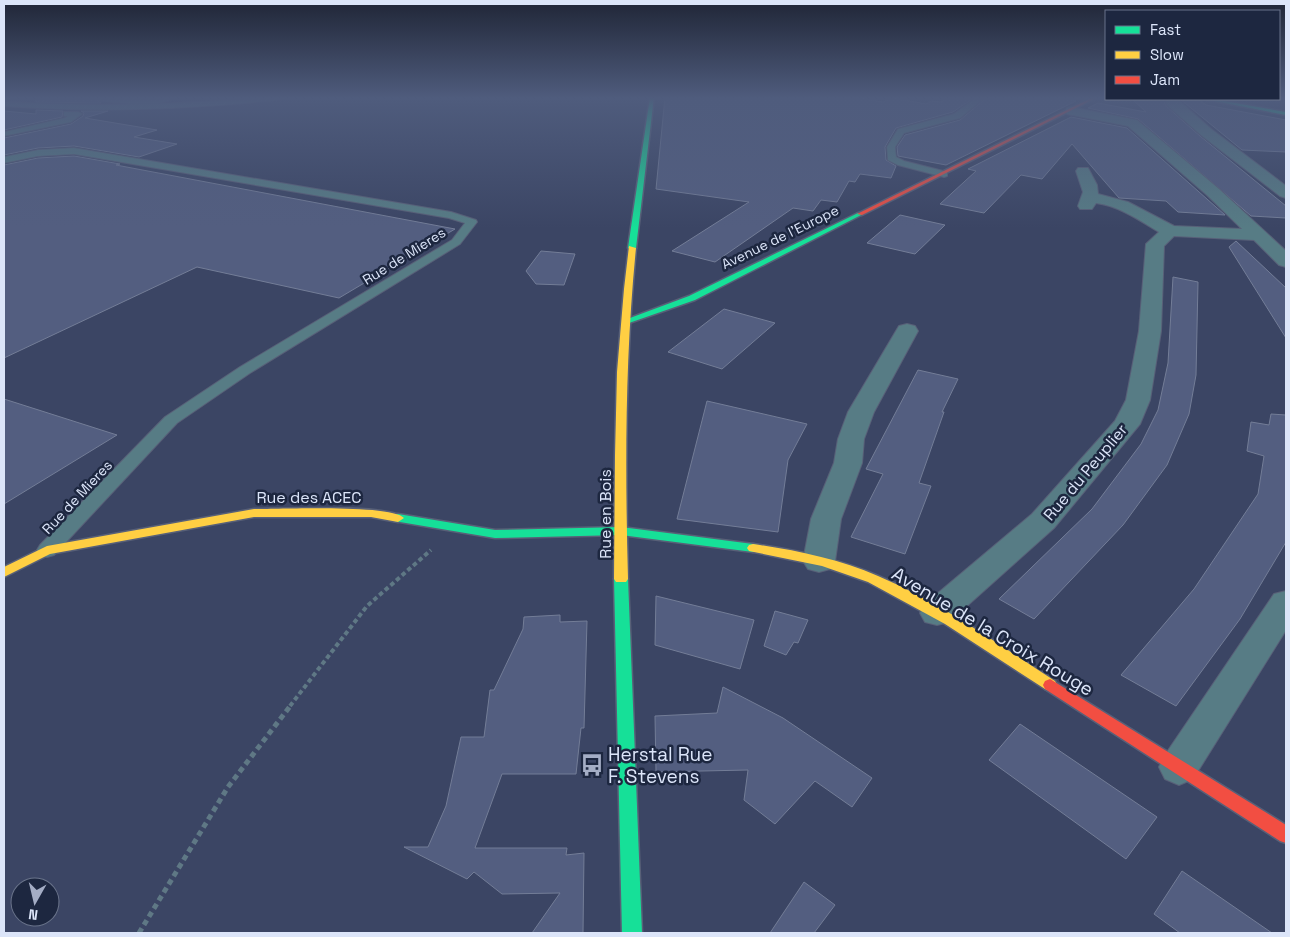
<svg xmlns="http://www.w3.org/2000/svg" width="1290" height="937" font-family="'Space Grotesk',sans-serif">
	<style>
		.building { fill: #535e80; stroke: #737d97 }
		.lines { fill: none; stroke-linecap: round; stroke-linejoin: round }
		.lane-casing { stroke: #586078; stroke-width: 2 }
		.street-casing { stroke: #586078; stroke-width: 2 }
		.fast-casing { stroke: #586078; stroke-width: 3 }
		.slow-casing { stroke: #586078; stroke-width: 3 }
		.jam-casing { stroke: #586078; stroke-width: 3 }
		.path-far1 { stroke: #5f7885; stroke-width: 4; stroke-dasharray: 4.5 3; stroke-linecap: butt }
		.path { stroke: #5f7885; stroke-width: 5; stroke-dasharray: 5.5 4; stroke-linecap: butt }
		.lane { fill: #577c85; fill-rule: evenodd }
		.street { fill: #577c85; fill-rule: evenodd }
		.fast { fill: #16e098; fill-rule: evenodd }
		.slow { fill: #ffcf43; fill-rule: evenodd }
		.jam { fill: #f24e42; fill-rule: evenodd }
		.labels { text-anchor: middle; stroke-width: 5; stroke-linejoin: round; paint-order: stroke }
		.far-street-label { font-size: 14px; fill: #dce5f9; stroke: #1d2740 }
		.street-label { font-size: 16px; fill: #dce5f9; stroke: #1d2740 }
		.near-street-label { font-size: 19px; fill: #dce5f9; stroke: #1d2740 }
		.near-poi-label { font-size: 19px; fill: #dce5f9; stroke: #1d2740; text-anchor: start }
	</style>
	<rect width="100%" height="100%" fill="#3b4564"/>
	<!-- building -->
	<path class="building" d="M36,97H93L101,103L36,102Z
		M665,97H854L883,102L893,98L926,104L932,101L941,102L949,97H975L953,112L896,128L885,147L886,160L896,166L891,178L860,174L855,182L849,181L837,202L821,200L813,211L793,208L715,262L672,251L749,202L656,189Z
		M985,97H1061L1076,101L946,165L898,156L897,147L905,135L960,120L985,99Z
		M1132,99H1163L1166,106L1200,136L1286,206V218L1251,216L1138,119L1088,108L1098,103L1146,112Z
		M1180,99H1198L1206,105L1286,120V152L1242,150Z
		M36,110L63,111L62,117L4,130V111L36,114Z
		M81,111H108L85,118L157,130L134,137L177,144L139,157L74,146L38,148L4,155V138L71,124L83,116L84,113Z
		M1071,117L1127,128L1225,215L1178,212L1166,201L1119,198L1072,144L1042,179L1021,175L984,213L940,204L976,171L968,169Z
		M74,156L120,164L116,165L455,229L339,298L197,267L4,358V165L38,158Z
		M900,215L945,225L915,254L867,243Z
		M1236,241L1286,288V338L1229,247Z
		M541,251L575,254L564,285L536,284L526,271Z
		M1173,277L1198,282L1196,375L1189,414L1167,465L1123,525L1034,619L999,599L1092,509L1141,444L1158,410L1168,363Z
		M724,309L775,323L722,369L668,352Z
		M918,370L958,379L942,412H944L919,483L931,486L905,554L851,537L883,474L866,469Z
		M4,399L117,435L4,504Z
		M707,401L807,424L788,460L778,532L677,519Z
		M1271,414L1286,415V542L1240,619L1176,706L1121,675L1194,589L1258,494L1264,456L1247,451L1251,422L1269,425Z
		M656,596L754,620L740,669L655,645Z
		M775,611L808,620L798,643L794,642L786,655L764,646Z
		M560,615V622L587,621L584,728H581L576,774H502L475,848H567L566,855L584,853L583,933H532L560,893L502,894L474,872L467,879L404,847H428L446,806L461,737H484L490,690H494L523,629L524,617Z
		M723,687L783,718L872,778L852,807L815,781L775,824L744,800L748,770L656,772L655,716L717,713Z
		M1020,724L1157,817L1126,859L989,760Z
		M1182,871L1272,933H1180L1154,914Z
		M804,882L835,905L814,933H770Z"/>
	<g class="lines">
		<defs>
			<path id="lane" d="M267,97H289L285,99C191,109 98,113 4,106V102C92,107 179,105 267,97Z
				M977,97L984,98L960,118L904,133L895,147L896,157L904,161L947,172V176L944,177L898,165L888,160L887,147L898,129L954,114Z
				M1075,97H1090L1096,99L1092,101L1075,99Z
				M64,112H78L82,114L71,122L4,136V132L65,118L68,116H64Z
				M74,148L451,212L476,220L477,222L460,244L250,373L177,423L54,555L47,557L40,555L37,550L40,545L165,417L240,367L452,240L465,223L449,218L74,154L38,156L4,163V157L38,150Z"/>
			<path id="street" d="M95,97H174C162,109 117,102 101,101Z
				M1165,99H1177L1211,129L1286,186V198L1280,196L1201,135L1167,105Z
				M1071,107L1137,120L1219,189L1286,251V267L1279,265L1254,240L1174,236L1164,246L1161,331L1150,400L1140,424L1054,528L949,622L937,625L925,622L920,613L925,604L1032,514L1115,421L1126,400L1139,331L1146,244L1159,232C1139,220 1119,206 1096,203L1092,209H1080L1078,206L1083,192L1076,171L1078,168H1088L1097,185L1098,194L1128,202L1174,226L1242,229L1207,195L1128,126L1067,114L1065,111L1067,108Z
				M907,324L915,326L918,331L874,412L864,439L862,463L841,519L835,561L830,569L819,572L808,569L803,561L811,519L834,463L838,439L848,412L896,331L899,326Z
				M1286,591V630L1193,779L1179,785L1165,779L1159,767L1165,755L1274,594Z"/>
			<path id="fast" d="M650,97H654L636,248L632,250L628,248Z
				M1204,99H1213L1286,112V115Z
				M858,213L863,214L695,300L629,323L626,324L622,321L689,296Z
				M398,514L495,530L621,527L753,544L757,545L759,548L757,551L753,552L621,535L495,538L394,521L392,518L394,515Z
				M621,574L626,576L628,579L642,933H622L614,579L616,576Z"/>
			<path id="slow" d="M8,97H14L4,100V98Z
				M629,246L636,248C625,358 625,468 628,579L626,582H616L614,579L615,455L617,372L624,289Z
				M254,509C277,509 393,504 404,518L398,522L371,517H254L50,554L4,577V567L47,546Z
				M753,544C795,550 839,559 878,576C941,603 998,644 1055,681L1057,685L1055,689L1050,691L1045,689L945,624L868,582L822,566L749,551L747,548L749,545Z"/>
			<path id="jam" d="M1093,97H1098L862,215L857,214Z
				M1050,679L1286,825V843L1280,841L1045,689L1043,685L1045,681Z"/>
		</defs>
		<!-- lane casing -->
		<use href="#lane" class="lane-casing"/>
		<!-- street casing -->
		<use href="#street" class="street-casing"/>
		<!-- fast casing -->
		<use href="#fast" class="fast-casing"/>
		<!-- slow casing -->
		<use href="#slow" class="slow-casing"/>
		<!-- jam casing -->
		<use href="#jam" class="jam-casing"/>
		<!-- path-far1 -->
		<path class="path-far1" d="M290,706L367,606L431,550"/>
		<!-- path -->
		<path class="path" d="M139,933L228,787L291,705"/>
		<!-- lane -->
		<use href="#lane" class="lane"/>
		<!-- street -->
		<use href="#street" class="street"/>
		<!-- fast -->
		<use href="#fast" class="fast"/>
		<!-- slow -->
		<use href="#slow" class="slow"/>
		<!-- jam -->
		<use href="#jam" class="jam"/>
	</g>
	<!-- sky -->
	<linearGradient id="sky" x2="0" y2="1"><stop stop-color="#202637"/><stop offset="0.43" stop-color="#4f5c7d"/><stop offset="1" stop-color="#4f5c7d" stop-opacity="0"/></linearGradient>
	<rect width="1290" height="228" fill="url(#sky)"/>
	<!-- icons -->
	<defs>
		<symbol id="bus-bare" viewBox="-9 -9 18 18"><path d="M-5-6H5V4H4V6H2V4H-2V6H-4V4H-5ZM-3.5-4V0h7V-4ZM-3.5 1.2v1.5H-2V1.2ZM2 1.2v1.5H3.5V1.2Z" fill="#a4adc5" stroke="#1d2740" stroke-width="2.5" paint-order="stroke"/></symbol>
	</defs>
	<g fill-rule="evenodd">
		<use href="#bus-bare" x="576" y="749" width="32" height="32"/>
	</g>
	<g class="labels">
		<!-- far-street labels -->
		<g class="far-street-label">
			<text transform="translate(780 237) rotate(-26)" y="5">Avenue de l'Europe</text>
			<text transform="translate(404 256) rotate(-32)" y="5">Rue de Mieres</text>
			<text transform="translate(77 497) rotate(-47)" y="5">Rue de Mieres</text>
		</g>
		<!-- street labels -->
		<g class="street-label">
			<text transform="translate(1085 472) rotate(-50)" y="6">Rue du Peuplier</text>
			<text x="309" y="503">Rue des ACEC</text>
			<text transform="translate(605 514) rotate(-90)" y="6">Rue en Bois</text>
		</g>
		<!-- near-street labels -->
		<g class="near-street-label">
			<text transform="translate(993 631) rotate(31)" y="7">Avenue de la Croix Rouge</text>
		</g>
		<!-- near-poi labels -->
		<g class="near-poi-label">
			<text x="608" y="761">Herstal Rue<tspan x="608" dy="22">F. Stevens</tspan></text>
		</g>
	</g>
	<!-- border -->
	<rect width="1290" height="937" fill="none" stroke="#dce5f9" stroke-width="10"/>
	<!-- legend -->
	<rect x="1105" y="10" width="175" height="90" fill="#1d2740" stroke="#69738a"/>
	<rect x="1115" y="26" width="25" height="8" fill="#16e098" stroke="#69738a"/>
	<text x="1150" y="35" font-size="15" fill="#dce5f9">Fast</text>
	<rect x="1115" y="51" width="25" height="8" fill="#ffcf43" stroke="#69738a"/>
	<text x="1150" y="60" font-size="15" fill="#dce5f9">Slow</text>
	<rect x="1115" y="76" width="25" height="8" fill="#f24e42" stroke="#69738a"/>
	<text x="1150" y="85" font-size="15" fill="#dce5f9">Jam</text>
	<!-- north arrow -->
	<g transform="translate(35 902) rotate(188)"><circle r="24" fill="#1d2740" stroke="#69738a"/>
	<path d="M0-4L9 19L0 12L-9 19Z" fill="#a4adc5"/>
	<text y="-8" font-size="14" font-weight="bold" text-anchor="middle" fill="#dce5f9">N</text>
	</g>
</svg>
